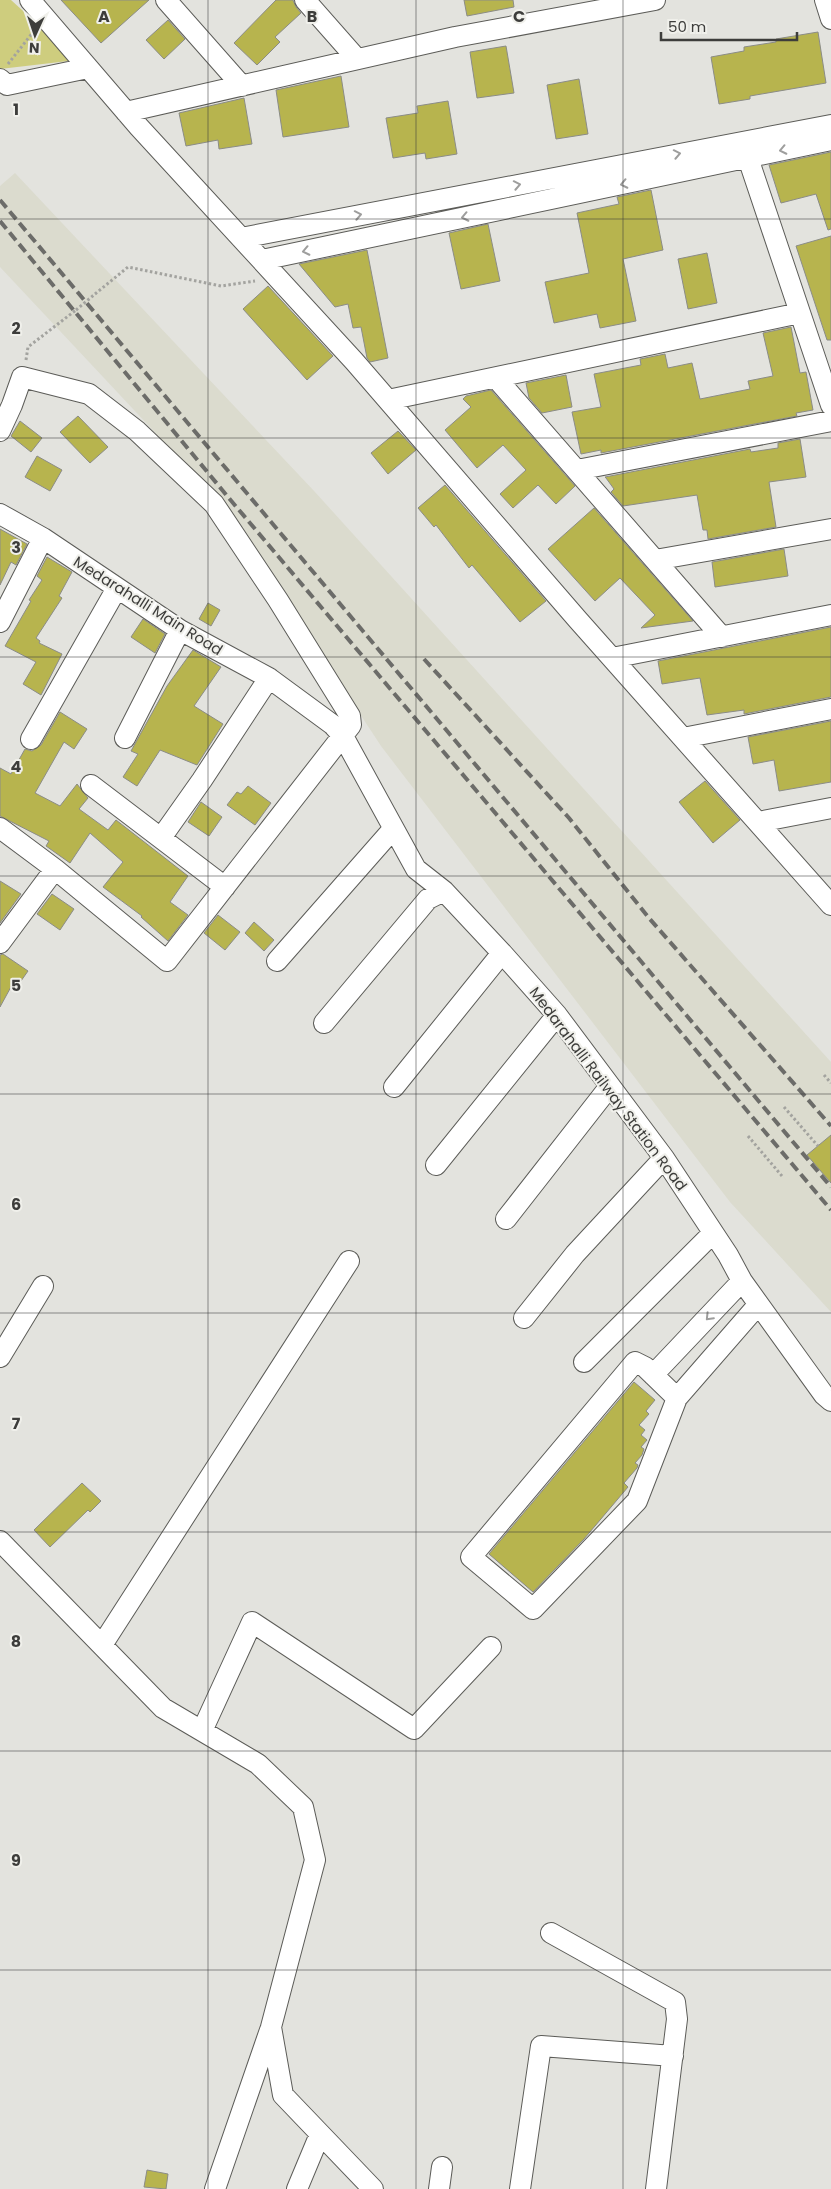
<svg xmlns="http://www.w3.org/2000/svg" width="831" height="2189" font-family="Poppins,sans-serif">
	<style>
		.built { fill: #dbdbce }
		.green { fill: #cecd7e }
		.building { fill: #b7b44e; stroke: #8b8c87 }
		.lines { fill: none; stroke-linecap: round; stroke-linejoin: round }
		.minor-casing { stroke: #5c5c58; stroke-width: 22 }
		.path { stroke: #a3a39f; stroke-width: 3; stroke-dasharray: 2.5 2.5; stroke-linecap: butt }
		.minor { stroke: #fff; stroke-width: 20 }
		.rail { stroke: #6c6c69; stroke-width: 4; stroke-dasharray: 10 5; stroke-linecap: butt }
		.path-bridge { stroke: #a3a39f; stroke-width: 3; stroke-dasharray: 2.5 2.5; stroke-linecap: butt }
		.oneway { stroke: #9e9e9d }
		.grid { fill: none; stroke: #3d3d3b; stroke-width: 1; stroke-opacity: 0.55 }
		.labels { text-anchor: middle; stroke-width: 4; stroke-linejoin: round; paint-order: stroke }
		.street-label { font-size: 15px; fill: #3d3d3b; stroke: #f0f0eb }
		.grid-label { font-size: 16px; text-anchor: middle; font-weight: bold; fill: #3d3d3b; stroke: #f0f0eb; stroke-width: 4; stroke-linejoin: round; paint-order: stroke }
	</style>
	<rect width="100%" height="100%" fill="#e3e3de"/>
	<!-- built -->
	<path class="built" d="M15,173L315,492L831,1062V1312L730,1202L381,746L223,505L0,267V186Z"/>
	<!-- green -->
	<path class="green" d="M0,0H11L77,60L0,69Z"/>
	<!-- building -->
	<path class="building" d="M61,0H149L101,43Z
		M276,0H293L296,7L301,13L275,37L280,42L257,65L234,43Z
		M464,0H513L514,7L467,16Z
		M168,20L185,39L164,59L146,40Z
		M818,32L826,83L750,96V99L719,104L711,57L744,51V47L776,42V39Z
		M506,46L514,93L477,98L470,52Z
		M341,76L349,127L283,137L276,90Z
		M579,79L588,134L556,139L547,85Z
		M244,98L252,144L219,149L218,140L186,146L179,113Z
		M448,101L457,154L426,159L425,153L393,158L386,118L418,113L417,106Z
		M831,152V229L828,230L816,194L781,203L769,165Z
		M651,190L663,250L623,259L636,321L600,328L597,314L554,323L545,282L589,273L577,213L619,204L617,197Z
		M488,224L500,281L461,289L449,233Z
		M831,236V340H827L796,246Z
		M367,250L388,358L370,362L367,358L361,327L353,328L348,304L335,307L299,264Z
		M707,253L717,303L688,309L678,259Z
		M268,286L333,356L307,380L243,309Z
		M791,327L800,373L806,372L813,410L796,413L797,416L601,453V450L581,454L572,412L601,407L594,374L641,365L640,359L665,354L668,368L692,363L700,399L750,389L748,381L773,376L763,333Z
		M566,375L572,407L542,413L529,398L526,383Z
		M491,390L575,486L556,504L538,485L513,508L500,494L526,470L503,445L477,468L445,430L471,407L463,399L466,396Z
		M78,416L108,447L90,463L60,432Z
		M20,421L42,438L31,452L11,436Z
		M398,431L416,450L388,474L371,453Z
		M800,439L806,477L769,482L776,527L708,539L707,530H703L697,495L623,506L611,492L614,489L606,478L605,477L750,449L751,452L778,448V443Z
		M37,456L62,470L50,491L25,477Z
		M445,485L546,601L520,622L472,565L469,568L436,525L434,527L418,508Z
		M594,508L693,621L641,628L655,615L620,578L595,601L548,549Z
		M0,529L27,544L16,565L11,562L0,585Z
		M784,549L788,576L715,587L712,562Z
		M47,557L72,572L59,596L62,598L36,638L40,641L39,643L62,654L41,695L23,684L36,662L5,646L31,601L29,600L42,580L37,576Z
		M208,603L220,610L211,626L199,619Z
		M143,619L165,634L155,653L131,637Z
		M831,627V697L744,714V710L707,715L700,678L662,684L658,661Z
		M193,650L221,667L194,706L223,724L197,765L160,750L137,786L123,777L138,754L131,751L167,686Z
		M60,712L87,729L74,749L64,742L35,793L60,806L77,784L88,798L79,809L108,830L116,820L188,876L170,902L188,915L168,941L141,917L142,916L103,887L123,862L90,833L70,863L46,846L49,841L0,816V768L11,774L25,749L32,751L41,745Z
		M831,721V782L779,791L774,760L753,764L748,737Z
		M705,781L740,820L713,843L679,802Z
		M248,786L271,803L255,825L227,805L237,792L241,794Z
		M201,802L222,817L209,836L188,822Z
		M0,881L21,894L0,923Z
		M52,894L74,909L60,930L37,914Z
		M218,915L240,932L225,950L204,933Z
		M254,922L274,940L264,951L245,933Z
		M3,954L28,971L16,988L12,985L0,1007V955Z
		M831,1135V1183L807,1155Z
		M634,1382L655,1400L646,1411L649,1414L639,1425L645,1430L641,1435L647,1440L641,1447L644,1449L642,1455L635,1463L638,1465L637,1468L624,1483L628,1487L584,1539L533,1592L489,1554Z
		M82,1483L101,1501L90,1512L88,1510L50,1547L34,1530Z
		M147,2170L168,2174L166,2189L144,2187Z"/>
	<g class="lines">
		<defs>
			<path id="minor" d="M30,0L139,127L354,361L578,620L831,905
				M166,0L242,86
				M305,0L357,59
				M825,0L831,19
				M0,79L7,85L88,68
				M126,112L455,37L655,0
				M748,158L831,405
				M241,238L831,125
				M262,260L831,140
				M496,378L722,637
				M388,400L800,313
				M0,431L12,405L22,377L89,394L137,431L214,504L278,600L350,716L351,725L167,961L55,869L0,943
				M577,470L831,421
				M0,514L43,538L180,630L269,678L333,725L343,736L416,869L444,891L502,953L557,1015L664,1158L728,1255L742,1281L824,1395L831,1401
				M655,560L831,529
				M0,622L43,538
				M612,658L831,615
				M125,738L180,630
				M683,738L831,709
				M31,739L117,588
				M91,785L225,887
				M758,822L831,808
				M0,828L55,869
				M161,838L202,780L269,678
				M277,961L393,829
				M324,1023L428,899L444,891
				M394,1087L502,953
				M436,1165L557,1015
				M506,1219L610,1086
				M524,1318L575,1254L664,1158
				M0,1357L43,1286
				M584,1362L713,1233
				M653,1375L742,1281
				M677,1398L645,1367L635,1362L471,1557L533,1609L637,1501L677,1398L758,1305
				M0,1541L163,1708L258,1764L303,1807L315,1860L271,2027L283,2095L373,2189
				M102,1645L349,1261
				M202,1731L252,1622L414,1729L491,1647
				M551,1933L675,2002L677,2019L656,2189
				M215,2189L270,2030
				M297,2189L320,2134
				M439,2189L442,2167
				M520,2189L541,2046L673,2056"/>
		</defs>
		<!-- minor casing -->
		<use href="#minor" class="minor-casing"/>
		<!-- path -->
		<path class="path" d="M8,64L34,31
			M95,294L128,267L221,286L255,281
			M26,360L28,347L76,310
			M824,1075L831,1083
			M784,1107L818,1146
			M748,1136L782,1176"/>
		<!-- minor -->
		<use href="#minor" class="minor"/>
		<!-- rail -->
		<path class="rail" d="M0,200L831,1187
			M0,221L228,497L831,1210
			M424,659L569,818L649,918L831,1126"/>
		<!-- path-bridge -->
		<path class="path-bridge" d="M76,310L95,294"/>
	</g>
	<!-- one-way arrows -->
	<defs><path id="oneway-chevron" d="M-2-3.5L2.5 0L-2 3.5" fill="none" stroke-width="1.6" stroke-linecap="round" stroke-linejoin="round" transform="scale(1.25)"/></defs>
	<g class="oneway">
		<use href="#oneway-chevron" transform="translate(783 150) rotate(168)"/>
		<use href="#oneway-chevron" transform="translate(677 154) rotate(-11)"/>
		<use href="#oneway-chevron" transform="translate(624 184) rotate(168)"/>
		<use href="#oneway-chevron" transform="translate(517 185) rotate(-11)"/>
		<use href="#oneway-chevron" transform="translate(358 215) rotate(-11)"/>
		<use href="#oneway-chevron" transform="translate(465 217) rotate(168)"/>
		<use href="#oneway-chevron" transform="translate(306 251) rotate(168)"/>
		<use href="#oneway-chevron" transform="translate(709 1317) rotate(134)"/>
	</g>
	<!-- grid -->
	<path class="grid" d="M208,0V2189M416,0V2189M623,0V2189M0,219H831M0,438H831M0,657H831M0,876H831M0,1094H831M0,1313H831M0,1532H831M0,1751H831M0,1970H831"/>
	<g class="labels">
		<!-- street labels -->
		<g class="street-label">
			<text transform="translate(148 606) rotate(32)" y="5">Medarahalli Main Road</text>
			<text transform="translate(608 1089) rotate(53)" y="5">Medarahalli Railway Station Road</text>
		</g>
	</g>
	<g class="grid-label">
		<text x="104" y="22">A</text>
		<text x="312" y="22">B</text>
		<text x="519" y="22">C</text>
		<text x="16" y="115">1</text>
		<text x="16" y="334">2</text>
		<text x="16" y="553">3</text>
		<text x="16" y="772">4</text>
		<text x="16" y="991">5</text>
		<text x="16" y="1210">6</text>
		<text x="16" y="1429">7</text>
		<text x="16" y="1647">8</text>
		<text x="16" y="1866">9</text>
	</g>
	<!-- north arrow -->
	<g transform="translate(35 35) rotate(183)" stroke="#f0f0eb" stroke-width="4" paint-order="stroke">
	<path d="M0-4L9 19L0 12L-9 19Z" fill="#3d3d3b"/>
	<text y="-8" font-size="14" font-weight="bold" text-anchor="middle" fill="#3d3d3b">N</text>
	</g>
	<!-- scale -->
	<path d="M661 32v8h136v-8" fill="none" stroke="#3d3d3b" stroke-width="2.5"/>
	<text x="668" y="32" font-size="15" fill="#3d3d3b" stroke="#f0f0eb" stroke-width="4" paint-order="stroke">50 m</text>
</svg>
